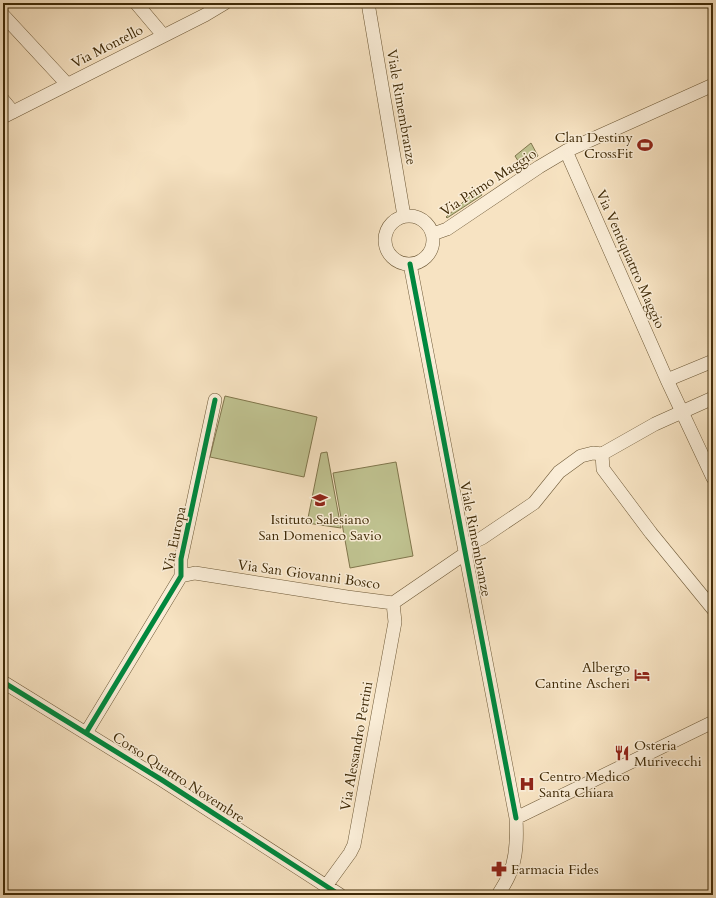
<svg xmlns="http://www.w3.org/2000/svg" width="716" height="898" font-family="Cardo,serif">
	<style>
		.green { fill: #c0c391; stroke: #80764c }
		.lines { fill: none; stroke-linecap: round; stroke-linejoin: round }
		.minor-casing { stroke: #6d5836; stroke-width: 14 }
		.minor { stroke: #faedd7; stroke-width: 13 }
		.cycleway-casing { stroke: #faedd7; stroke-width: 8 }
		.cycleway { stroke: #00873e; stroke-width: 5 }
		.labels { text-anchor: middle; stroke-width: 3; stroke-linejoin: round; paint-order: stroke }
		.street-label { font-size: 14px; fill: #3f2a07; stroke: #faedd7 }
		.poi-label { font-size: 14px; fill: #3f2a07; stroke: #faedd7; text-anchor: start }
	</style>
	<rect width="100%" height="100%" fill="#f7e3c2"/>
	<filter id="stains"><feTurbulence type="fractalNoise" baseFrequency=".005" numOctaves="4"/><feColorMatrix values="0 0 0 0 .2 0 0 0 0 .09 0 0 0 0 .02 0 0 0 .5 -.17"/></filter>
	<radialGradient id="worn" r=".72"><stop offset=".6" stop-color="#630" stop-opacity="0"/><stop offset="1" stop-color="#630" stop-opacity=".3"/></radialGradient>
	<!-- green -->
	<path class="green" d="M531,143L538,156L522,167L515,156Z
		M478,189L482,195L447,218L446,217Z
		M225,396L317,417L304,477L210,457Z
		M327,452L341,528L307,523L321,453Z
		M396,462L413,556L350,568L333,473Z"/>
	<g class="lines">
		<defs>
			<path id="minor" d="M136,3L163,35
				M368,3L404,216
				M3,15L67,84
				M3,100L13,112
				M3,117L205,15L225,3
				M566,151L667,380L713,478
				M385 240a24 24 0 1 1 48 0a24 24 0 1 1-48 0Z
				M433,234L447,229L539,167L566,151L713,85
				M410,264L516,818
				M667,380L713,361
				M602,454L603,469L651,533L713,609
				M465,546L482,538L534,503L559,472L581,456L593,453L602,454L655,424L713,398
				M181,576L195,573L347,597L393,603L466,553
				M3,682L162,780L340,895
				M86,733L181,576V559L215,400
				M326,886L350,853L354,845L395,622L393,603
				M498,895C502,888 507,881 510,873C517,856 517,837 516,818L713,722"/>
		</defs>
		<!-- minor casing -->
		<use href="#minor" class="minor-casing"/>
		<!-- minor -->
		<use href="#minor" class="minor"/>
		<defs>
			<path id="cycleway" d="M410,264L516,818
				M3,682L162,780L340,895
				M86,733L181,576V559L215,400"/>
		</defs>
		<!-- cycleway casing -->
		<use href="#cycleway" class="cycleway-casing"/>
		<!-- cycleway -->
		<use href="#cycleway" class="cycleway"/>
	</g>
	<!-- icons -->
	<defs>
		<symbol id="stadium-bare" viewBox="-9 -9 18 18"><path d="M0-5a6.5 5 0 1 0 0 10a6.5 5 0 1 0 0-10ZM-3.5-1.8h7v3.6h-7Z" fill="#8f2418" stroke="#faedd7" stroke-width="2.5" paint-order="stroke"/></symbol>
		<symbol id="school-bare" viewBox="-9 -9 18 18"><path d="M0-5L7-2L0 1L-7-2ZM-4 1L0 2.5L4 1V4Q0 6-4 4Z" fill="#8f2418" stroke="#faedd7" stroke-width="2.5" paint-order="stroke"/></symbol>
		<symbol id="hotel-bare" viewBox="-9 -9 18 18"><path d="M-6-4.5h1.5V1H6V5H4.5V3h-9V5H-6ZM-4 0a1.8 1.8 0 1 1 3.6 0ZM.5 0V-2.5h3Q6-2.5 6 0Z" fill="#8f2418" stroke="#faedd7" stroke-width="2.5" paint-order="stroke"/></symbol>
		<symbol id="restaurant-bare" viewBox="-9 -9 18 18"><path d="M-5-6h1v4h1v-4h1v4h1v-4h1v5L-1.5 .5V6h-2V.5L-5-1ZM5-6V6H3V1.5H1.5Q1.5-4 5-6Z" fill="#8f2418" stroke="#faedd7" stroke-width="2.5" paint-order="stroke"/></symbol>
		<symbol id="hospital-bare" viewBox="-9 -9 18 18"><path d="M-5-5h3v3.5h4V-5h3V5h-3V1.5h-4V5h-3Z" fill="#8f2418" stroke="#faedd7" stroke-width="2.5" paint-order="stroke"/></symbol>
		<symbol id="pharmacy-bare" viewBox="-9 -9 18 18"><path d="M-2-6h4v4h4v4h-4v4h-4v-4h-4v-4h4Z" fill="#8f2418" stroke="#faedd7" stroke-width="2.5" paint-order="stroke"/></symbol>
	</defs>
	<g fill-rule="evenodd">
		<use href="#stadium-bare" x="634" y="134" width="22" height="22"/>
		<use href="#school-bare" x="309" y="489" width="22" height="22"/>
		<use href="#hotel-bare" x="631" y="664" width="22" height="22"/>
		<use href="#restaurant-bare" x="611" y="742" width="22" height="22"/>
		<use href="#hospital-bare" x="516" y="773" width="22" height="22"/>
		<use href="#pharmacy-bare" x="488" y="858" width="22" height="22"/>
	</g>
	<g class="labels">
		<!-- street labels -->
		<g class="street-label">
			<text transform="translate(107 46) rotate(-27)" y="5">Via Montello</text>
			<text transform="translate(402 107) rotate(80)" y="5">Viale Rimembranze</text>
			<text transform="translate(488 182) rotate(-33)" y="5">Via Primo Maggio</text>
			<text transform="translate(631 259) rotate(66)" y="5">Via Ventiquattro Maggio</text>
			<text transform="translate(174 539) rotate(-78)" y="5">Via Europa</text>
			<text transform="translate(476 539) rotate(79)" y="5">Viale Rimembranze</text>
			<text transform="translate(309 574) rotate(8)" y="5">Via San Giovanni Bosco</text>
			<text transform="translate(356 746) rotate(-80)" y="5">Via Alessandro Pertini</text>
			<text transform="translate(179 777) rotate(33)" y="5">Corso Quattro Novembre</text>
		</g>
		<!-- poi labels -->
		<g class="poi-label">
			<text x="633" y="142" text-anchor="end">Clan Destiny<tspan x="633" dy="16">CrossFit</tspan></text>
			<text x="320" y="524" text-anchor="middle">Istituto Salesiano<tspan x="320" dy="16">San Domenico Savio</tspan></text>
			<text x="630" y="672" text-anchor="end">Albergo<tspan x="630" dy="16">Cantine Ascheri</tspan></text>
			<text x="634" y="750">Osteria<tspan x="634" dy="16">Murivecchi</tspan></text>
			<text x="539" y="781">Centro Medico<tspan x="539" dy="16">Santa Chiara</tspan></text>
			<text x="511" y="874">Farmacia Fides</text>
		</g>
	</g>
	<!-- margin -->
	<rect width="716" height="898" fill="none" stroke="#f7e3c2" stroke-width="16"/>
	<rect x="4" y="4" width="708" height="890" fill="none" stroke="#3f2a07" stroke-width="2"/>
	<rect x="8" y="8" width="700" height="882" fill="none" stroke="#3f2a07"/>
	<rect width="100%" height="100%" filter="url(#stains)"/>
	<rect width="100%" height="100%" fill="url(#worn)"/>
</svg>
